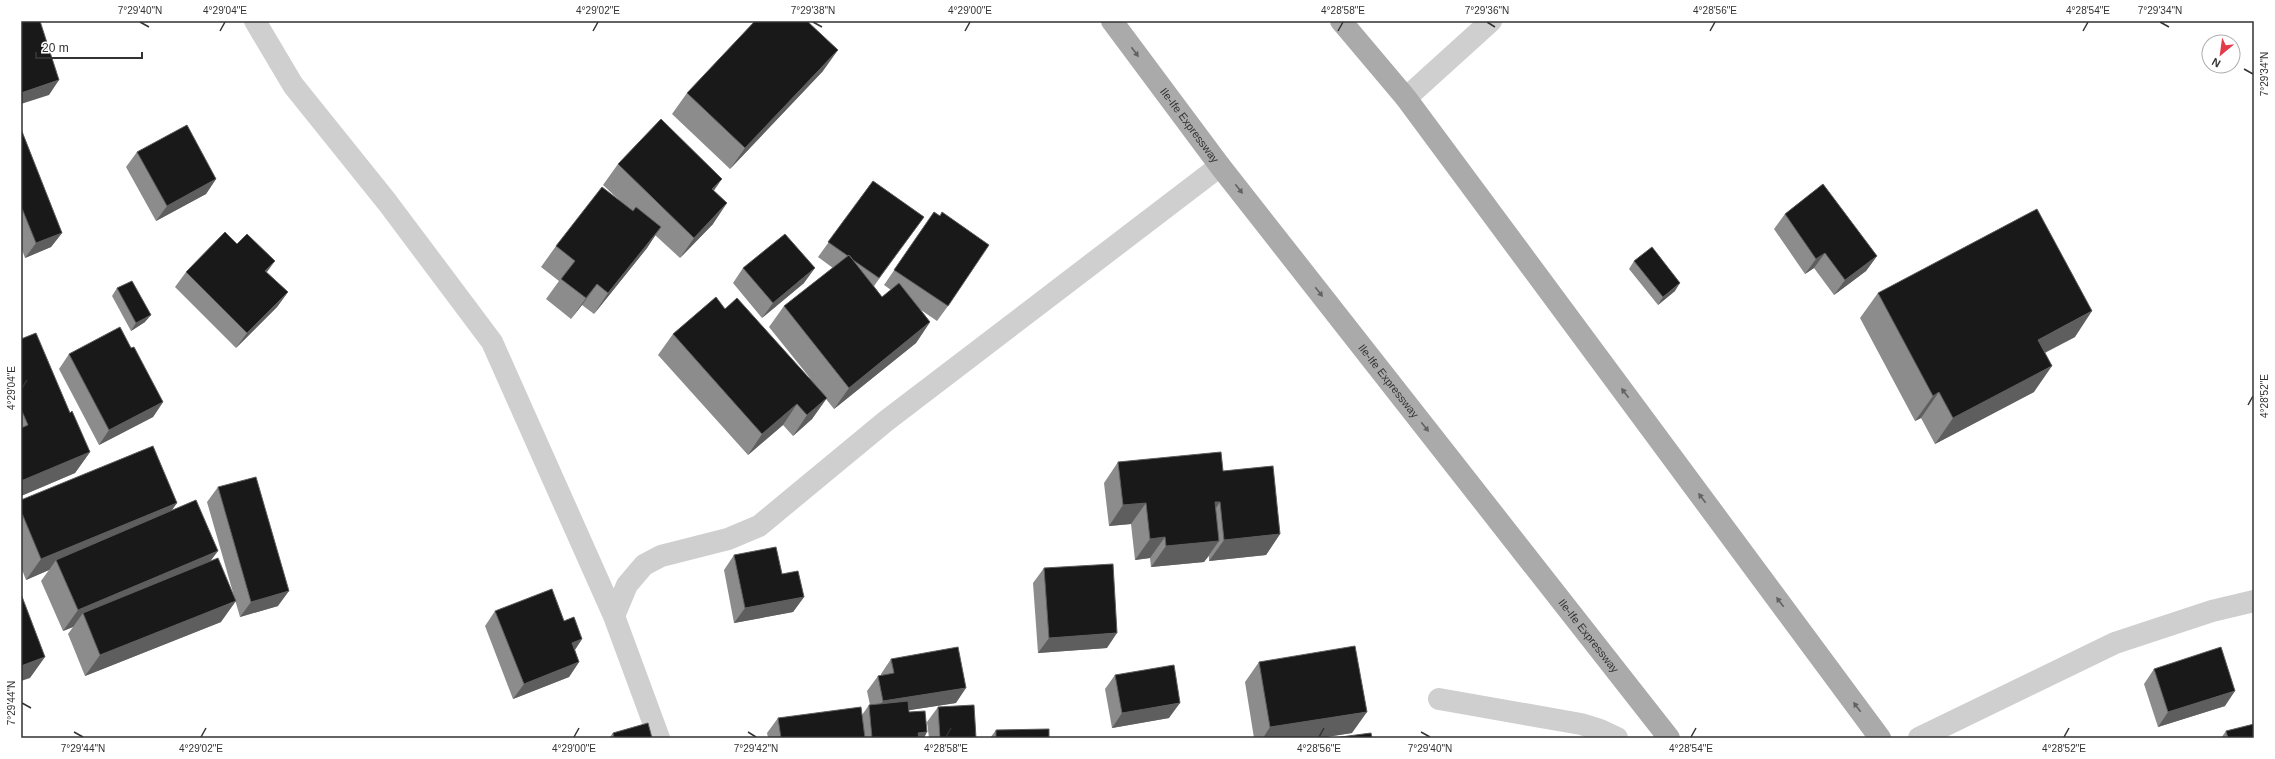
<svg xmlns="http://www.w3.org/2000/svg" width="2275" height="759" font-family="Helvetica,sans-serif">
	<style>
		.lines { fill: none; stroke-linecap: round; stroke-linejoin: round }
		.minor { stroke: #cfcfcf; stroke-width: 22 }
		.primary { stroke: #aaa; stroke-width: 22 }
		.wall { fill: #8c8c8c }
		.shaded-wall { fill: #5e5e5e }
		.building { fill: #191919; stroke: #5e5e5e }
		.oneway { fill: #626262 }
		.ticks { fill: none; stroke: #323232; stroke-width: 1.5 }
		.labels { text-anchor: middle; stroke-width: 4; stroke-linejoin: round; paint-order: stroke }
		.street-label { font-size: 11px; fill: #323232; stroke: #fff }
		.neatline { fill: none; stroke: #323232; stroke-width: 1.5 }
		.ticks-label { font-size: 10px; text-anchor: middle; fill: #323232 }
	</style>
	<rect width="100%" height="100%" fill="#fff"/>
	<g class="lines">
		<!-- minor -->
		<path class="minor" d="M255,21L293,85L387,202L492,342L614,616L659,738
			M1406,98L1491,21
			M614,616L627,585L644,565L661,556L728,539L759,526L886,421L1220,166
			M1439,699L1581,724L1600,730L1617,738
			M1919,738L2115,643L2212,611L2254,601"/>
		<!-- primary -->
		<g class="primary">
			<path id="s1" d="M1112,21L1220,166L1669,738"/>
			<path d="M1341,21L1406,98L1880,738"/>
		</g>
	</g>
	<!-- wall -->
	<path class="wall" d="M823,71L730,169L672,114L687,93Z
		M21,129L62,233L51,247L25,258L21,247Z
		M137,152L216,179L206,194L156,221L126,167Z
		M618,164L714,191L713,224L680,258L655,235L647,248L594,314L582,305L571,319L546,299L559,281L541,267L556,246L619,200L603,185Z
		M873,181L924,217L874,286L882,297L891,290L884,285L934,212L948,306L937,321L921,310L930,322L916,343L834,409L826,399L812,419L793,436L783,425L748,455L658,355L673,334L725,309L810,378L769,327L784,306L833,268L818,257Z
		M1785,214L1877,256L1866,271L1834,295L1814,268L1805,274L1774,229Z
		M237,244L288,292L277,307L236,348L175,287L186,272Z
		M1634,261L1675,291L1658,305L1629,269Z
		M743,268L804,283L762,318L733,283Z
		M117,288L145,322L131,331L112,296Z
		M1878,293L2075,337L2045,353L2034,392L1935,444L1921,418L1915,421L1860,318Z
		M21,339L70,413L90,452L75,473L21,496Z
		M69,354L163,402L153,417L99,445L59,369Z
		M1118,462L1223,471L1280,534L1266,555L1209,561V556L1204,562L1151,567L1150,558L1135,560L1131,524L1109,526L1104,483Z
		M218,487L278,606L240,617L207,502Z
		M21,500L172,511L210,561L221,622L85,676L68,634L73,627L63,631L41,581L49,570L26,580L21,567Z
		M734,555L782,574L804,597L793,612L734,623L724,570Z
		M1044,568L1107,648L1038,653L1033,583Z
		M495,611L564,621L582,639L575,650L579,662L569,677L513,699L485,626Z
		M891,659L956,703L909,710V712L924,738H768L767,733L778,718L862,715L869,705H870L867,691L878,676L881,675V674Z
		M1259,662L1352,733L1320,738H1254L1245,682Z
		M2154,669L2225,706L2158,727L2144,684Z
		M1115,675L1169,718L1112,728L1105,689Z
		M938,707L976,738H929L927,722Z
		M996,730L1049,738H990Z
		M2226,731L2254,738H2221Z
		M613,733L652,738H609Z"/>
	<!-- shaded-wall -->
	<path class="shaded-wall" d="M838,50L823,71L730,169L745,148Z
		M59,80L49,95L21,104V93Z
		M216,179L206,194L156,221L167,206Z
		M722,179L708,199L712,189Z
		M727,203L713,224L680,258L694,238Z
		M661,227L647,248L594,314L608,293Z
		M62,233L51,247L25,258L36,243Z
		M1825,253L1814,268L1805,274L1816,259Z
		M1877,256L1866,271L1834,295L1845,280Z
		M275,261L264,276L265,271Z
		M815,268L804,283L762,318L773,303Z
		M1680,283L1675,291L1658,305L1663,297Z
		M597,284L582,305L571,319L586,298Z
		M288,292L277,307L236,348L247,333Z
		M2092,311L2075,337L2020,365L2038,340Z
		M151,315L145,322L131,331L136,323Z
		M930,322L916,343L834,409L849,388Z
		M2052,366L2034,392L1935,444L1953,418Z
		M1939,392L1921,418L1915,421L1933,396Z
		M827,398L812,419L793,436L807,415Z
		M163,402L153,417L99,445L109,430Z
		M797,404L783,425L748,455L762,434Z
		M90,452L75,473L21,496V481Z
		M1215,502H1220L1206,523Z
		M177,503L163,523L56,560L49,570L26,580L41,559Z
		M1146,503L1131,524L1109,526L1123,505Z
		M1280,534L1266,555L1209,561L1224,540Z
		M1165,537L1150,558L1135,560L1150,539Z
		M1219,541L1204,562L1151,567L1166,546Z
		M218,551L203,571L83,613L73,627L63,631L78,610Z
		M289,591L278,606L240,617L251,602Z
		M804,597L793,612L734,623L745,608Z
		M236,601L221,622L85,676L100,655Z
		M1117,633L1107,648L1038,653L1049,638Z
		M582,639L572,654V643Z
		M45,657L30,678L21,681V666Z
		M579,662L569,677L513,699L524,684Z
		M966,688L956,703L872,716L883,701Z
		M2235,691L2225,706L2158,727L2168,712Z
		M1180,703L1169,718L1112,728L1122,713Z
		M1367,712L1352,733L1320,738H1263L1270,727Z
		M927,732L924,738H915L918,733Z"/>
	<!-- building -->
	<path class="building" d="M27,21H40L59,80L21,93V23Z
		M755,21H807L838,50L745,148L687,93Z
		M661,119L722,179L712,189L727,203L694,238L618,164Z
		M187,125L216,179L167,206L137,152Z
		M21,129L62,233L36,243L21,206Z
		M873,181L924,217L879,278L853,260L849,255L848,256L828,242Z
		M1823,184L1877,256L1845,280L1825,253L1816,259L1785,214Z
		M602,187L633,211L636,207L661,227L608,293L597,284L586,298L561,279L575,261L556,246Z
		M2037,209L2092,311L2038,340L2052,366L1953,418L1939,392L1933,396L1878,293Z
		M934,212L940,216L942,212L989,245L948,306L894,270Z
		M225,232L237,244L247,234L275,261L265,271L288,292L247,333L186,272Z
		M785,234L815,268L773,303L743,268Z
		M1652,247L1680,283L1663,297L1634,261Z
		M849,255L882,297L899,283L930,322L849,388L784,306Z
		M132,281L151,315L136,323L117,288Z
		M716,297L725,309L737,298L827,398L807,415L797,404L762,434L673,334Z
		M120,327L131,348L134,347L163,402L109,430L69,354Z
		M36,333L70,413L72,411L90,452L21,481V428L28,425L21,409V339Z
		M153,446L177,503L41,559L21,511V500Z
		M1221,452L1223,471L1273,466L1280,534L1224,540L1220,502H1215L1219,541L1166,546L1165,537L1150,539L1146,503L1123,505L1118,462Z
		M256,477L289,591L251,602L218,487Z
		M196,500L218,551L78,610L56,560Z
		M776,547L782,574L798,571L804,597L745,608L734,555Z
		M218,558L236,601L100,655L83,613Z
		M1113,564L1117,633L1049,638L1044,568Z
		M552,589L564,621L574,617L582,639L572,643L579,662L524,684L495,611Z
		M21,594L45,657L21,666Z
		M1355,646L1367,712L1270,727L1259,662Z
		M958,647L966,688L883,701L878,676L894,673L891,659Z
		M2221,647L2235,691L2168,712L2154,669Z
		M1174,665L1180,703L1122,713L1115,675Z
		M908,701L909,712L925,711L927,732L918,733L919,738H872L869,705Z
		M974,705L976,738H940L938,707Z
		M861,707L865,738H781L778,718Z
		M648,723L652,738H614L613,733Z
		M2254,724V738H2228L2226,731Z
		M1049,729V738H996V730Z
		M1371,733L1372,738H1333Z"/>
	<!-- one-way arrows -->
	<defs><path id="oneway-solid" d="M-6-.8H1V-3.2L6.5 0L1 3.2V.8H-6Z"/></defs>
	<g class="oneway">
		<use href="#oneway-solid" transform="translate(1135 52) rotate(53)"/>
		<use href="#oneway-solid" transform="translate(1239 189) rotate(52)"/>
		<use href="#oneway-solid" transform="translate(1319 292) rotate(52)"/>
		<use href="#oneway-solid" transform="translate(1625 393) rotate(-127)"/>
		<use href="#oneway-solid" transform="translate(1425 427) rotate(52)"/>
		<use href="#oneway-solid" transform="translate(1702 498) rotate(-127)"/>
		<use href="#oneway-solid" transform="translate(1780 602) rotate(-127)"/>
		<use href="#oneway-solid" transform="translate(1857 707) rotate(-127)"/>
	</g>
	<!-- ticks -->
	<path class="ticks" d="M140,22L149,27M813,22L822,27M1487,22L1495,27M2160,22L2169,27M220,31L225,22M593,31L598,22M965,31L970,22M1338,31L1343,22M1710,31L1715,22M2083,31L2088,22M2244,69L2253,74M22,388L27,380M2248,405L2253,396M22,703L31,708M74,732L83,737M748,732L756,737M1421,732L1430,737M201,737L206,728M574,737L579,728M946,737L951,728M1319,737L1324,728M1691,737L1696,728M2064,737L2069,728"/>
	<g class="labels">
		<!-- street labels -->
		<g class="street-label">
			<text dy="4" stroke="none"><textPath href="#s1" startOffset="130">Ile-Ife Expressway</textPath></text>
			<text dy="4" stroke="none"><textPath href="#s1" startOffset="454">Ile-Ife Expressway</textPath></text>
			<text dy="4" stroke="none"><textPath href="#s1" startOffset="778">Ile-Ife Expressway</textPath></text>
		</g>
	</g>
	<!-- border -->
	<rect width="2275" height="759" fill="none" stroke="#ffffff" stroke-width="44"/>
	<!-- north arrow -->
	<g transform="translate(2221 54) rotate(209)"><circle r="19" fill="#ffffff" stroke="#adadad"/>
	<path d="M0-3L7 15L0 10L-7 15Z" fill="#e23c4a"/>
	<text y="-6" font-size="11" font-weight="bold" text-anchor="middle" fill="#323232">N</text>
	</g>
	<!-- scale -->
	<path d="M36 52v6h106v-6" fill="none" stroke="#323232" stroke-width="2"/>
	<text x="42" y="52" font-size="12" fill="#323232" stroke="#ffffff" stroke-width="3" paint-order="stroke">20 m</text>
	<rect x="22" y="22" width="2231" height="715" class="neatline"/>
	<g class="ticks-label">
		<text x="140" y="14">7°29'40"N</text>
		<text x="225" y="14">4°29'04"E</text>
		<text x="598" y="14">4°29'02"E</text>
		<text x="813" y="14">7°29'38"N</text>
		<text x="970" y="14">4°29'00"E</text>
		<text x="1343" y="14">4°28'58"E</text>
		<text x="1487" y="14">7°29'36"N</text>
		<text x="1715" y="14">4°28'56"E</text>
		<text x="2088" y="14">4°28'54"E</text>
		<text x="2160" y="14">7°29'34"N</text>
		<text transform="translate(2264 74) rotate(-90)" y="4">7°29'34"N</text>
		<text transform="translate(11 388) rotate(-90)" y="4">4°29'04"E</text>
		<text transform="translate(2264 396) rotate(-90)" y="4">4°28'52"E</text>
		<text transform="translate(11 703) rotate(-90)" y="4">7°29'44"N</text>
		<text x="83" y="752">7°29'44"N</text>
		<text x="201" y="752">4°29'02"E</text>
		<text x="574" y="752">4°29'00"E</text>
		<text x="756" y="752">7°29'42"N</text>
		<text x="946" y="752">4°28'58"E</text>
		<text x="1319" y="752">4°28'56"E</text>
		<text x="1430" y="752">7°29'40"N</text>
		<text x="1691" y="752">4°28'54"E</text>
		<text x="2064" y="752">4°28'52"E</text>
	</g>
</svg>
